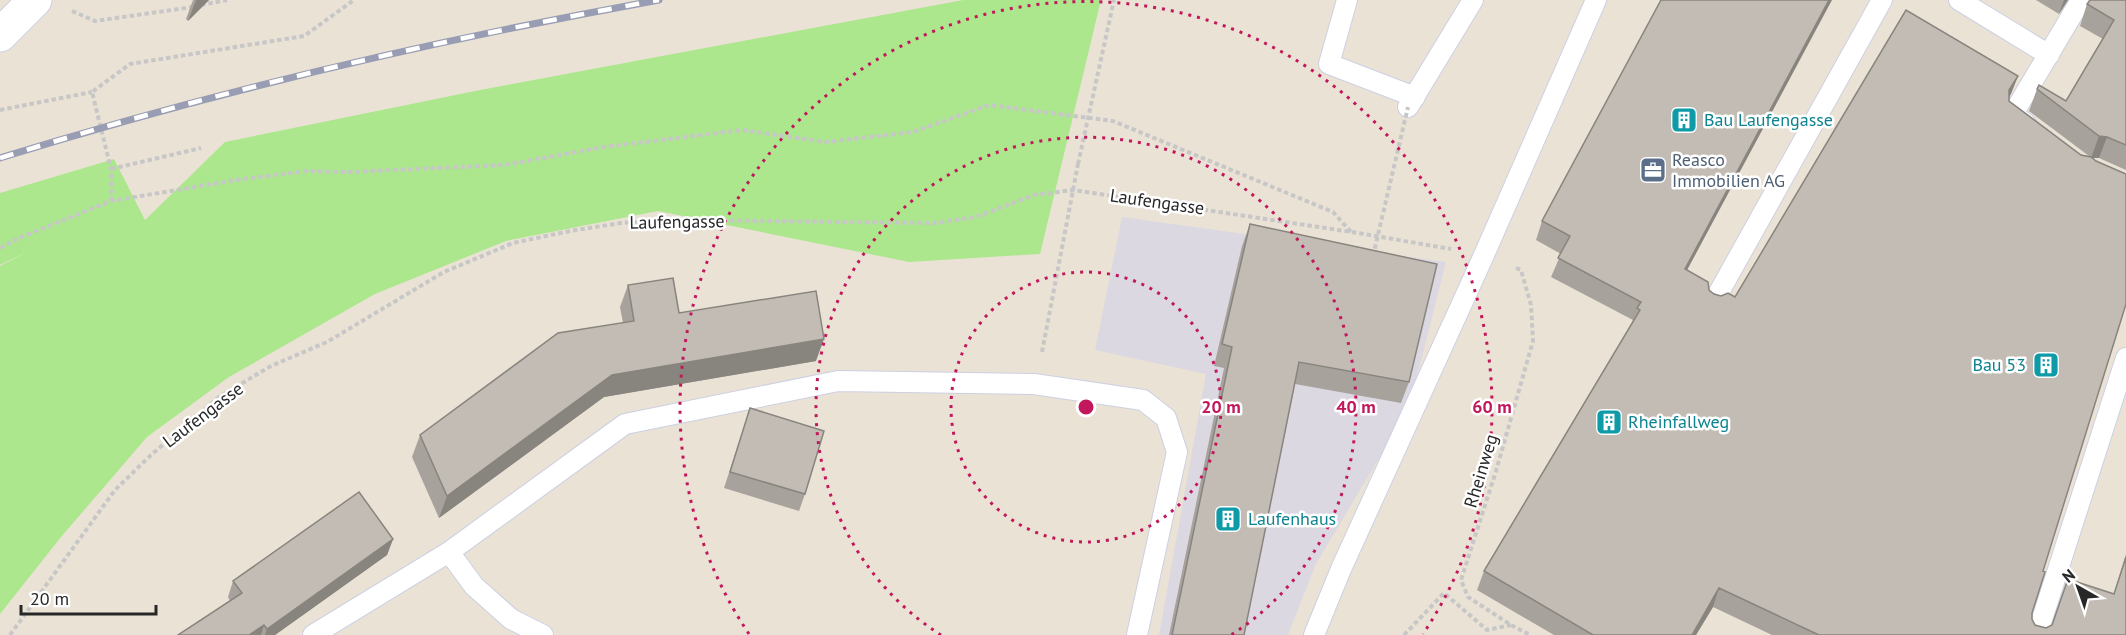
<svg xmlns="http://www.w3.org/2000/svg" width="2126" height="635" font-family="'PT Sans',sans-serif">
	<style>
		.industrial { fill: #dbd8e2 }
		.green { fill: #ace78d }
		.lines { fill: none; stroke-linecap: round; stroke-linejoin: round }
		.service-casing { stroke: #ccd0e2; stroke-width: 22 }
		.tertiary-casing { stroke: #ccd0e2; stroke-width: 35 }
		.path { stroke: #c7c7c7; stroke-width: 4; stroke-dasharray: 4.5 3; stroke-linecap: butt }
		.service { stroke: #fff; stroke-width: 20 }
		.tertiary { stroke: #fff; stroke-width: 33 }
		.rail-casing { stroke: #999db3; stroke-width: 7 }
		.rail { stroke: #fff; stroke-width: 4.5; stroke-dasharray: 14; stroke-linecap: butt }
		.path-bridge { stroke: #c7c7c7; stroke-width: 4; stroke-dasharray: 4.5 3; stroke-linecap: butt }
		.wall { fill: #a7a29b }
		.shaded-wall { fill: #88847e }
		.building { fill: #c2bcb4; stroke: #88847e; stroke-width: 1.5 }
		.ring { fill: none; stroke: #c2185b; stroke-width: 3; stroke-dasharray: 3 6 }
		.labels { text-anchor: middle; stroke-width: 5; stroke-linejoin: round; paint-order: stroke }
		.culture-label { font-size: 18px; fill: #0d838f; stroke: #fff; text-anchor: start }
		.service-label { font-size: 18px; fill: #4e5e75; stroke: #fff; text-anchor: start }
		.street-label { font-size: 18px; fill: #272727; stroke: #fff }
		.centre { fill: #c2185b; stroke: #fff; stroke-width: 3 }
		.ring-label { font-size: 18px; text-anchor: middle; font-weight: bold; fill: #c2185b; stroke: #fff; stroke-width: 5; stroke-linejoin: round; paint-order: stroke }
	</style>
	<rect width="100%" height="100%" fill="#ebe2d6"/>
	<!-- industrial -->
	<path class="industrial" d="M1122,217L1446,262L1409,408L1316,564L1288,635H1159L1206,374L1095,350Z"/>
	<!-- green -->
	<path class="green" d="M963,0H1101L1040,254L909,262L658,211L506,241L375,294L229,377L147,437L61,537L0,614V266L31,250L0,265V193L114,159L145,220L225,142L480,90Z"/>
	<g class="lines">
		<defs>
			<path id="service" d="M1347,0L1329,64L1415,97
				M1959,0L2049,55
				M1408,107L1473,0
				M2026,124L2013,114L2081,0
				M1713,303L1882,0
				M449,552L474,586L511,619L543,635
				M313,635L449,552L625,424L838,381L1034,384L1143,400L1166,418L1177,452L1137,635
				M1314,635L1341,569L1484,255L1596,0
				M2037,635L2126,358"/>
			<path id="tertiary" d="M0,35L35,0"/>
		</defs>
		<!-- service casing -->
		<use href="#service" class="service-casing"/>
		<!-- tertiary casing -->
		<use href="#tertiary" class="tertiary-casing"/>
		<!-- path -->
		<path class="path" d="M201,5L227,0
			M72,11L95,21L193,7
			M0,110L92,92
			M111,169L201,148
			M111,201V169L92,92L130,64L304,36L354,0
			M0,248L19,238L111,201L236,180L306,171L349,172L504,165L604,147L742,130L825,142L913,132L989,105L1113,121L1333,212L1351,232
			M1516,268L1521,270L1531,305L1533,341L1496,471L1461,580L1468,597L1511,625L1530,635
			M1042,352L1078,164
			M10,635L115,490L151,455L219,397L271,366L327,342L444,272L513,243L570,231L621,223L680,220L934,223L976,217L1034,195L1073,190L1352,232L1451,249
			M1404,635L1444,593L1487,630L1511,625"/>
		<!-- service -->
		<use href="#service" class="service"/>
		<!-- tertiary -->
		<use href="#tertiary" class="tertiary"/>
		<defs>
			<path id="rail" d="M0,158C216,91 436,40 659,0"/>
		</defs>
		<!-- rail casing -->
		<use href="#rail" class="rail-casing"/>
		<!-- rail -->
		<use href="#rail" class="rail"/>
		<!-- path-bridge -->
		<path class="path-bridge" d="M1078,164L1114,0
			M1373,256L1408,107"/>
	</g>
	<!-- wall -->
	<path class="wall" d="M193,0H209L188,21L186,19Z
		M2036,0H2068L2059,14Z
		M2126,0V170L2099,158H2092L2043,571L2032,613V619L2035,625L2046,628L2114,594L2126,554V635H1772L1713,607L1696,635H1554L1477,590L1484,571L1630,327L1633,320L1551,277L1561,254L1536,240L1542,221L1688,270L1714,294L1721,296L1735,297L2018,76L2009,97V101L2081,155L2089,156L2029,111L2037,89L2066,101L2103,39L2080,26L2087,4Z
		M1250,224L1409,382L1401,403L1295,384L1244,635H1169L1224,368L1214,366L1242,246Z
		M628,285L679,313L816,361L604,397L439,518L412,457L420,435L623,323L620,307Z
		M750,408L805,494L799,511L724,488Z
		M393,539L387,555L275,635H178L230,601L228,597L233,581Z"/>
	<!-- shaded-wall -->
	<path class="shaded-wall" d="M196,0H209L188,21Z
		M1829,0H1832L1678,287L1685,269Z
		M2064,0H2068L2059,14Z
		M2018,76L2011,94L2002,108L2009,90Z
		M2099,136L2107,137L2099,158H2091Z
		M824,339L816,361L604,397L439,518L447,496L612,375Z
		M393,539L387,555L275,635H265L267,629Z
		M1719,588L1713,607L1696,635H1692Z
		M264,625L261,635H249Z"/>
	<!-- building -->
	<path class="building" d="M1661,0H1829L1685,269L1708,282L1709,290L1714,294L1721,296L1728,293L1735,297L1906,10L2018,76L2009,90V101L2081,155L2091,157L2096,161L2126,174V304L2043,571L2045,572L2032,613V619L2035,625L2046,628L2052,625L2068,579L2114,594L2126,557V635H1819L1719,588L1692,635H1593L1484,571L1640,310L1637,308L1641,302L1558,258L1570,236L1542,221Z
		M2090,0H2126V145L2107,137L2099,136L2037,89L2039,85L2066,101L2114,20L2087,4Z
		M1250,224L1437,264L1409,382L1299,362L1244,635H1172L1232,347L1222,344Z
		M673,278L679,313L816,291L824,339L612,375L447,496L420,435L558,333L634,321L628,285Z
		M750,408L824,431L805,494L730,472Z
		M359,492L393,539L267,629L264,625L249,635H178L242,593L233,581Z"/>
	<!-- distance rings -->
	<g class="ring">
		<circle cx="1086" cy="407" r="135"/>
		<path d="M941 635A270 270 0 1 1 1231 635"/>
		<path d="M749 634A406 406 0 1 1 1423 634"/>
	</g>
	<!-- icons -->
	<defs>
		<symbol id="building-square" viewBox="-11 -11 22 22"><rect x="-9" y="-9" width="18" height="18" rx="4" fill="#0f9aa8" stroke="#fff"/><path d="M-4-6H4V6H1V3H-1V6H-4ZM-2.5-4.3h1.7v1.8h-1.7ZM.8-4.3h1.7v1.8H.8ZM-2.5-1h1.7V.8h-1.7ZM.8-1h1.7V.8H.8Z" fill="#fff"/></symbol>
		<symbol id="office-square" viewBox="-11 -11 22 22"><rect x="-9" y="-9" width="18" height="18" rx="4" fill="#5c6f8a" stroke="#fff"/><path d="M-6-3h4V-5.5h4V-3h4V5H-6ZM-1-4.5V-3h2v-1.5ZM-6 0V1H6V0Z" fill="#fff"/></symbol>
	</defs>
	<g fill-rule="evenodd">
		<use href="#building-square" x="1669" y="105" width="30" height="30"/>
		<use href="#office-square" x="1638" y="155" width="30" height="30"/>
		<use href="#building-square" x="2031" y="350" width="30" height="30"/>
		<use href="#building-square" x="1594" y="407" width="30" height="30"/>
		<use href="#building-square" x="1213" y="504" width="30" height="30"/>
	</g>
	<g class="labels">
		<!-- culture labels -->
		<g class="culture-label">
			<text x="1704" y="126">Bau Laufengasse</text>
			<text x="2026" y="371" text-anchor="end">Bau 53</text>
			<text x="1628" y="428">Rheinfallweg</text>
			<text x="1248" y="525">Laufenhaus</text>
		</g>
		<!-- service labels -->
		<g class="service-label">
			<text x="1672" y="166">Reasco<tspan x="1672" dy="21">Immobilien AG</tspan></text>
		</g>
		<!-- street labels -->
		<g class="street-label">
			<text transform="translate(1157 202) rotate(8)" y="6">Laufengasse</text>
			<text transform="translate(677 222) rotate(-1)" y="6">Laufengasse</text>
			<text transform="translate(203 415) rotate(-37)" y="6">Laufengasse</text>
			<text transform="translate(1481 471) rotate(-73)" y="6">Rheinweg</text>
		</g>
	</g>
	<circle cx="1086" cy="407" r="9" class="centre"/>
	<g class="ring-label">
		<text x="1221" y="413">20 m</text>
		<text x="1356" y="413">40 m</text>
		<text x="1492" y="413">60 m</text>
	</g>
	<!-- north arrow -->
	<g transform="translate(2078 587) rotate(320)" stroke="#ffffff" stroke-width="4.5" paint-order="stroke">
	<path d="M0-4.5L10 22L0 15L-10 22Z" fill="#272727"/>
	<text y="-9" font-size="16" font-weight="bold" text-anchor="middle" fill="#272727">N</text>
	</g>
	<!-- scale -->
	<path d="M21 605v9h135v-9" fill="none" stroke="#272727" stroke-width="3"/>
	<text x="30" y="605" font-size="18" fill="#272727" stroke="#ffffff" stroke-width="4.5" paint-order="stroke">20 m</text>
</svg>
